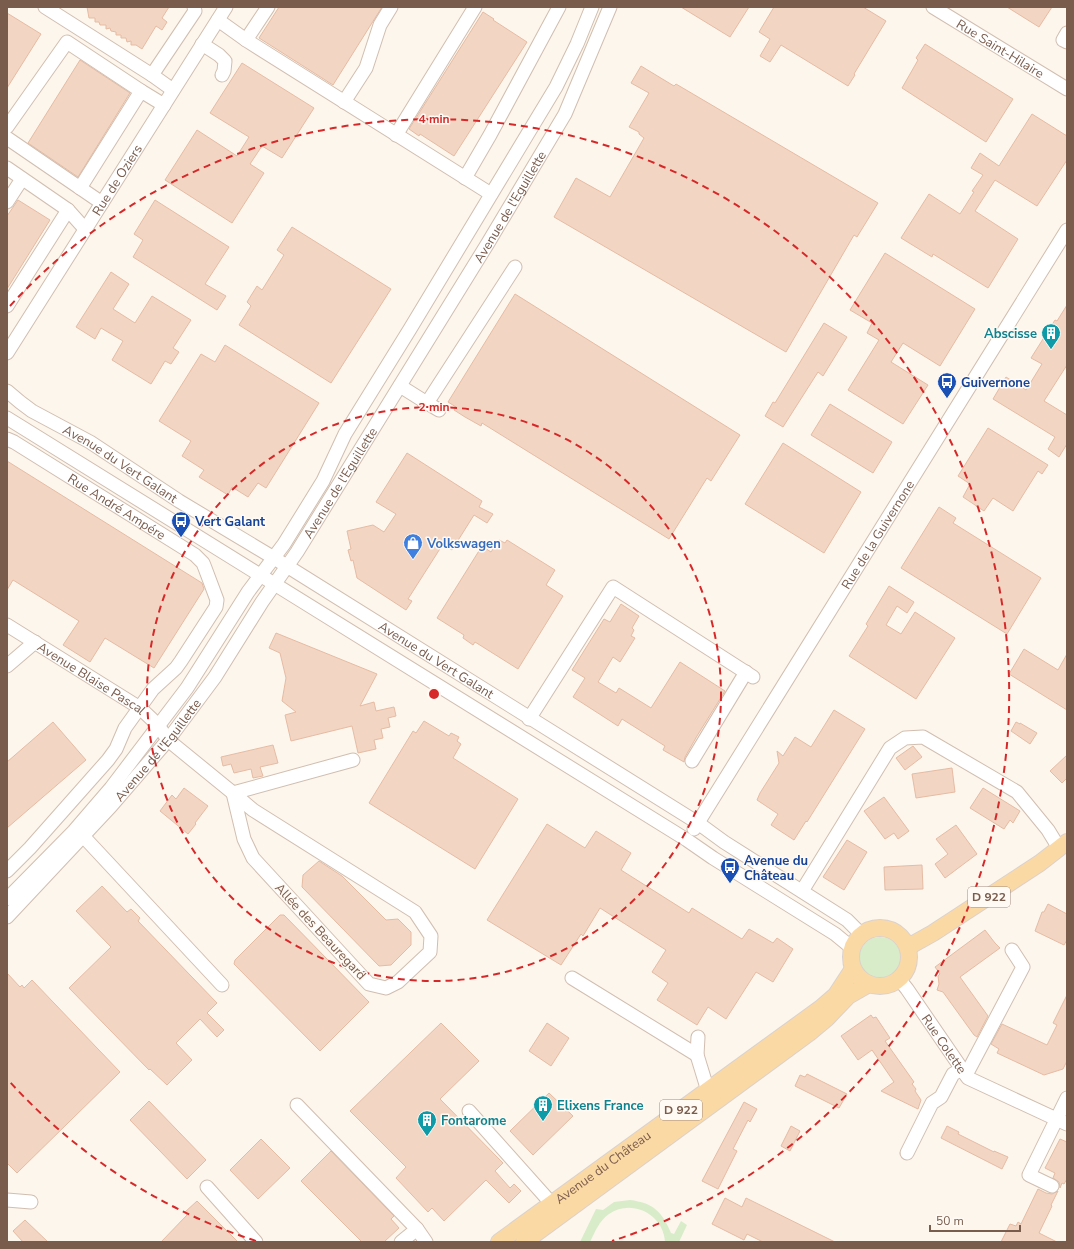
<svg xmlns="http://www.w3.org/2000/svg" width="1074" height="1249" font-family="'Nunito Sans',sans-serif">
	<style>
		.green { fill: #d8ecc9 }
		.building { fill: #f3d5c3; stroke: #e6bba3 }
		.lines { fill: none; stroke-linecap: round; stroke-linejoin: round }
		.minor-casing { stroke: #d1beb0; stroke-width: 15 }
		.major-casing { stroke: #dad1cd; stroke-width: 18 }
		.minor { stroke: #fff; stroke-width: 13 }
		.major { stroke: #fbd9a5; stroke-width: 16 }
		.ring { fill: none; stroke: #d62828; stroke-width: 2; stroke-dasharray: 7 5 }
		.labels { text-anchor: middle; stroke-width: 3; stroke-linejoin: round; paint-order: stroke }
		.shield { fill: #fffaf3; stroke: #a28b7f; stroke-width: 1 }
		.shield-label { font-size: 12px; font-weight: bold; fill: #7a5c4d }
		.street-label { font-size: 13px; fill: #7a5c4d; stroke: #fffaf3 }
		.culture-label { font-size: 13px; font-weight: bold; fill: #0d838f; stroke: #fffaf3; text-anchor: start }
		.transit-label { font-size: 13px; font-weight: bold; fill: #164399; stroke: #fffaf3; text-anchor: start }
		.shop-label { font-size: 13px; font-weight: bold; fill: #366cbe; stroke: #fffaf3; text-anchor: start }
		.centre { fill: #d62828; stroke: #fffaf3; stroke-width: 2 }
		.ring-label { font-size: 12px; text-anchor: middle; font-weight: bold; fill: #d62828; stroke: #fffaf3; stroke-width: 3; stroke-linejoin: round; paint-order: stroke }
	</style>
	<rect width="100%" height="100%" fill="#fdf6ec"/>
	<!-- green -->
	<path class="green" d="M859 958a21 21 0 1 1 42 0a21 21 0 1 1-42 0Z
		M630,1200C653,1203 662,1211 671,1233L674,1234L681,1221L687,1225L679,1242H665C664,1214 631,1198 609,1214C599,1221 595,1232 590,1242H580L596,1209L603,1210L614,1202Z"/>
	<!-- building -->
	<path class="building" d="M87,7H169L162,18L167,22L162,30L156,26L142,49L136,45H131V41L127,42L126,38H121V35H116V32L111,31L110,28L106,29V25H100L99,22H95V18H89Z
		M279,7H382L333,85L259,38Z
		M681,7H749L730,37Z
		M774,7H863L886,21L854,74L855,75L848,86L781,45L770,62L760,56L770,39L759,32Z
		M1007,7H1052L1039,27Z
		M483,12L494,19L493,20L527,42L454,156L420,134L419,136L409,129Z
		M7,13L41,34L7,88Z
		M925,44L1013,99L986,142L902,88L918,60L916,58Z
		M80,60L130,93L78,177L28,143Z
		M242,63L314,108L282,158L262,146L250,164L264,173L232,223L165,180L197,130L237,156L249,137L210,113Z
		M641,66L674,86L676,84L878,203L857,237L854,235L786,352L554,217L576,178L610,197L644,138L639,134V132L629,127L649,93L631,83Z
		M1032,114L1067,136V160L1037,206L995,180L975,211L1018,239L988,288L933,254L932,257L901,238L929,194L960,214L974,192L972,191L983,175L971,168L980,153L999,166Z
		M18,200L50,220L7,289V216Z
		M155,200L229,247L205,284L226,296L217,310L133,257L143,240L134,234Z
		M292,227L391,289L331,383L239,325L251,306L247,302L257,286L262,290L284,255L277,250Z
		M885,253L975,309L940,366L903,343L891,362L928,385L903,424L848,390L879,340L867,333L872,323L850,310Z
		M111,272L129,284L113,309L135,323L152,296L191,320L173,348L179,352L171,364L165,361L151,384L112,360L123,341L101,328L95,339L76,327Z
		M515,294L740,435L711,481L707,478L669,539L482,423L481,426L465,417L454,410L456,407L448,402Z
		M1067,305V365L1044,401L1067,415V444L1059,457L1048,449L1055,437L993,399L1006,377L1026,390L1042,364L1031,358L1055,320L1057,321Z
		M824,323L847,337L823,376L818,372L783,427L765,416L773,402L775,403Z
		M225,345L319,403L266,488L258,483L248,497L232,487L228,495L199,477L204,470L182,456L191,441L159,421L201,354L215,362Z
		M830,404L892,442L873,473L811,435Z
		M988,428L1048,465L1042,474L1038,471L1013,511L993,498L984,511L963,497L970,484L958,476Z
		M783,443L861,492L824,553L745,504Z
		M407,453L482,501L479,507L493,514L487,523L474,515L452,550L443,544L408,599L412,601L406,610L357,578L353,560L351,561L348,550L351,549L347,531L373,525L384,532L396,514L376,502Z
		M7,461L202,583L204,589L154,668L105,638L90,662L63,645L79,621L13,580L7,590Z
		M939,507L956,518L953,523L1041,578L1007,634L901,568Z
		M499,540L505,543L507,540L555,570L546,585L563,596L518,669L475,642L473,645L463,638L464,635L437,618L482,546L491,552Z
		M889,586L914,602L907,613L897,606L886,625L901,634L915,612L955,638L916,699L849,656L868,626L866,624Z
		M621,604L639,616L632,628L634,630L631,636L635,638L620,662L613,657L598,682L616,693L619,688L651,708L680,662L725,691L697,736L685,757L684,762L663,750L665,746L622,719L618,726L573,697L585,678L572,670L604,619L610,622Z
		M276,633L377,674L360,706L374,702L376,711L394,707L396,716L388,718L390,727L381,729L383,738L374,740L376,749L358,753L352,726L291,741L285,715L296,712L282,701L286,678L280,653L269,648Z
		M1024,649L1058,670L1067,654V710L1009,674Z
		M834,710L865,729L807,822L806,821L794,840L771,825L778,814L757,800L760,793L779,763L777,751L783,756L795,737L811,747Z
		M424,721L449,736L451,733L459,737L457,741L461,744L453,758L518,799L475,869L369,803L413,731L416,733Z
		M53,722L86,760L7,828V762Z
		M1016,722L1020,724V723L1037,733L1030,744L1011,731Z
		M273,745L278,763L260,767L263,776L253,778L251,769L234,773L231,764L223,766L221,757Z
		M913,746L922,757L905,770L896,758Z
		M1067,755V778L1062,783L1050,771Z
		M952,768L955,792L916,798L912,774Z
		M184,788L208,806L195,823L196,824L188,834L160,811L172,795L176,799Z
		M983,788L1020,811L1013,823L1010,820L1004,829L970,808Z
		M884,797L909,831L898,839L894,833L885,839L864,811Z
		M547,824L585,848L596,831L631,853L621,870L689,913L692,908L742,939L749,929L773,943L777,938L793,949L773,982L756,972L726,1019L708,1007L697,1025L657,1000L668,983L652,972L666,950L600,908L583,936L581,934L561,965L487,920Z
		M956,825L977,854L945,878L935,864L948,854L936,839Z
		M847,840L867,852L844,890L823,877Z
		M319,861L342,876L386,920L398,919L411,932V945L391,965L379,966L302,887L303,875Z
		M922,865L923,889L885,890L884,867Z
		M102,886L127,912L131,909L140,918L138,921L217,1003L207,1013L224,1030L217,1037L200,1019L176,1043L192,1060L167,1085L150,1069L149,1070L69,988L111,947L76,911Z
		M1048,904L1067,914V940L1064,945L1035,931L1042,912H1044Z
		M280,915H284L369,1002L320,1051L234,964L235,960Z
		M985,930L995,943L1000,948L960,977L988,1016L977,1037L974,1035L943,992L937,990L939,984L938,976L940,974L935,967Z
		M7,973L20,987L22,985L24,988L32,980L120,1072L17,1173L7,1163Z
		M1067,995V1061L1063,1069L1044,1075L997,1053L999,1049L991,1044L1002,1024L1047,1045L1057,1025L1053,1023Z
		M871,1015L873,1018L876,1017L890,1038L885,1041L914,1082L912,1084L916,1089L915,1091L921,1100L918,1109L881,1091L894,1082L872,1050L858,1060L841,1036Z
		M441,1023L479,1061L440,1099L503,1163L495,1171L510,1188L514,1184L521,1191L509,1203L486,1180L444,1221L432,1208L428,1212L396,1178L406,1167L350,1111Z
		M547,1023L569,1038L551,1066L529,1051Z
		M807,1074L847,1094L839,1108L795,1086L800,1075L805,1077Z
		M549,1093L573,1116L533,1155L510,1131Z
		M149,1101L206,1160L187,1179L130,1120Z
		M744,1102L757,1109L750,1122L748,1120L733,1149L737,1151L718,1189L702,1181Z
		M791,1126L800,1131L790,1151L781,1146Z
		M947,1126L959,1132L958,1134L994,1152V1151L1008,1157L1002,1169L941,1138Z
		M261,1139L290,1168L258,1199L230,1170Z
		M1060,1139L1067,1142V1179L1064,1184L1062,1183L1060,1188L1059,1182L1053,1178L1055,1173L1045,1168Z
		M331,1151L394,1216L391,1219L399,1228L384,1242H362L301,1181Z
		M1038,1189L1046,1193L1052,1194L1058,1191L1051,1205L1052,1206L1039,1233L1057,1242H1001L1010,1224L1016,1226L1018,1222L1021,1224Z
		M725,1198L742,1207L746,1198L835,1242H763L747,1234L744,1240L712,1224Z
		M197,1201L238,1242H161L187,1215L185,1212Z
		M25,1220L48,1242H23L13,1231Z"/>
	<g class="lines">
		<defs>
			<g id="minor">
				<path d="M45,7L152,75L195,11L194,7"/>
				<path d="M268,7L246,40L491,194"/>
				<path id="s1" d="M933,7L1067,89"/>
				<path d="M218,20L246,40"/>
				<path d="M1067,33L1063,40L1067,42"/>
				<path d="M202,44L219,55L225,61L224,71L222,75"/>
				<path d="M152,75L173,90"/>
				<path d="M141,91L164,105"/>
				<path d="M344,102L366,68L380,25L391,7"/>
				<path d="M7,127L67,42L141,91L80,188"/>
				<path d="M396,135L475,7"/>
				<path d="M7,138L102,203"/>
				<path d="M7,168L68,210L85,229"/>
				<path d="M465,178L490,135L559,7"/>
				<path d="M7,202L22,179"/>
				<path d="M7,306L68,210"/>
				<path id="s2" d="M7,353L226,7"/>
				<path d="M400,386L427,403"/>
				<path id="s3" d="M7,391L20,402L32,411L90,442L179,501L274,558L698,823L724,842L847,920L861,934"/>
				<path d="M439,410L427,403L515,267"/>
				<path d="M7,418L687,840L713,858L835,934L852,948"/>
				<path id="s4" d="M7,439L14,442L195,555L203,563L205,568L217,600L216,607L181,661L176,668L153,689L125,728L116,749L108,760L30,848L7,871"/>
				<path id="s5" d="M7,625L140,708L158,725L168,740L233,793L353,760"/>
				<path d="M7,666L35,642"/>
				<path d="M529,719L613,587L753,677"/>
				<path d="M692,761L746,672"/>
				<path d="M233,793L253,810L415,912L431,936L430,952L398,982L386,988L369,984L253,858L244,839Z"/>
				<path id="s6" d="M694,829L1067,230"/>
				<path d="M83,836L222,985"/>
				<path d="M802,891L890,748L905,738L923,737L1017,792L1048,830L1059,848"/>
				<path d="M7,899L74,831L111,788L187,688L248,592L284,544L323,481L345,434L410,329L556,87L577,44L592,7"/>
				<path id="s7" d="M7,917L111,806L168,740L215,677L262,602L297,552L488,243L565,114L610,7"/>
				<path d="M572,978L697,1055"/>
				<path id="s8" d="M899,979L907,989L968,1078L1067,1124"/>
				<path d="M698,1037L697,1055L708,1091"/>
				<path d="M966,1075L1023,967L1012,950"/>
				<path d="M297,1105L417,1229L426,1242"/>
				<path d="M469,1111L552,1204"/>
				<path d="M907,1153L932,1103L941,1097L953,1074L962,1069"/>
				<path d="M1052,1186L1029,1175L1067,1098"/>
				<path d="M207,1187L256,1242"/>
				<path d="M7,1200L31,1202"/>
				<path d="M401,1242L417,1229"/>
			</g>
			<g id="major">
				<circle cx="880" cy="957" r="29"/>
				<path d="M908,947L933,933L1040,863L1067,842"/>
				<path id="s9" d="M499,1242L821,1008L836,995L853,969"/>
				<path d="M524,1242L809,1033L827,1018L848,996L869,984"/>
			</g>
		</defs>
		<!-- minor casing -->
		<use href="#minor" class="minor-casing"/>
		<!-- major casing -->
		<use href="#major" class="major-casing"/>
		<!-- minor -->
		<use href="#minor" class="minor"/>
		<!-- major -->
		<use href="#major" class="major"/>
	</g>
	<!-- distance rings -->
	<g class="ring">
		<circle cx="434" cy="694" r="287"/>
		<path d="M256 1241A575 575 0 0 1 10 1082M10 306A575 575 0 1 1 612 1241"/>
	</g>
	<!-- icons -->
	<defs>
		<symbol id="building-pin" viewBox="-11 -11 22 30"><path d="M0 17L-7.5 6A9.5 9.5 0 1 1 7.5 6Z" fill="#0f9aa8" stroke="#fffaf3"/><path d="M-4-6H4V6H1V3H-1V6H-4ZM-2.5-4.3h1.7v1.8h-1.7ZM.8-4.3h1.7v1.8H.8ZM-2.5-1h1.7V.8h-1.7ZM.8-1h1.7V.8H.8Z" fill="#fff"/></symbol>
		<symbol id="bus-pin" viewBox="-11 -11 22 30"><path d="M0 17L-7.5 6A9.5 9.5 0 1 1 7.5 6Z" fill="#1a4fb4" stroke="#fffaf3"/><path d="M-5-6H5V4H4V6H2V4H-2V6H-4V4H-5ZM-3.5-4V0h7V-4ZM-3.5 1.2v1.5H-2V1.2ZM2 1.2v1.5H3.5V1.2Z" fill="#fff"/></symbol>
		<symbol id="shop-pin" viewBox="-11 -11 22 30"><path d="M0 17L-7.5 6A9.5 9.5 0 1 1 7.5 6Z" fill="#3f7fe0" stroke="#fffaf3"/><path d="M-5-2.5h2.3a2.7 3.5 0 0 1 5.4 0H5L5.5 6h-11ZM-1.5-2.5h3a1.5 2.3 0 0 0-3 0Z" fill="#fff"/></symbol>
	</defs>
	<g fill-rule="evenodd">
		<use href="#building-pin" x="1040" y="322" width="22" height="30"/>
		<use href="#bus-pin" x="936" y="371" width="22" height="30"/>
		<use href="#bus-pin" x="170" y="510" width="22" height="30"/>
		<use href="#shop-pin" x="402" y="532" width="22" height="30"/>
		<use href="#bus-pin" x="719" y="856" width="22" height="30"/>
		<use href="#building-pin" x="532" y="1094" width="22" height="30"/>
		<use href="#building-pin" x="416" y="1109" width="22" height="30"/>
	</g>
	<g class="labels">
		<!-- shield labels -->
		<g class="shield">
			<rect x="968" y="887" width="42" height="20" rx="3"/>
			<rect x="660" y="1100" width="42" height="20" rx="3"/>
		</g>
		<g class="shield-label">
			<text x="989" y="901">D 922</text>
			<text x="681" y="1114">D 922</text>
		</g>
		<!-- street labels -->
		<g class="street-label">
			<text dy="5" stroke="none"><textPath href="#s1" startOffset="79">Rue Saint-Hilaire</textPath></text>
			<text dy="5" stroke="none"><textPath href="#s2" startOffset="205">Rue de Oziers</textPath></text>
			<text dy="5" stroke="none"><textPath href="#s7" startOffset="873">Avenue de l'Eguillette</textPath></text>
			<text dy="5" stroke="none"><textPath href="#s3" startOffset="135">Avenue du Vert Galant</textPath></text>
			<text dy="5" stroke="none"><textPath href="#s7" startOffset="549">Avenue de l'Eguillette</textPath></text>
			<text dy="5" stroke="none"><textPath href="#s4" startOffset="129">Rue André Ampére</textPath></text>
			<text dy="5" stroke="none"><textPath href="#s6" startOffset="347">Rue de la Guivernone</textPath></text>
			<text dy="5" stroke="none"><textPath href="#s3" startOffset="507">Avenue du Vert Galant</textPath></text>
			<text dy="5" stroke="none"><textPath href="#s5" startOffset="100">Avenue Blaise Pascal</textPath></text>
			<text dy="5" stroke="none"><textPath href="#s7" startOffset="225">Avenue de l'Eguillette</textPath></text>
			<text transform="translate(321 931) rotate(47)" y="5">Allée des Beauregard</text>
			<text dy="5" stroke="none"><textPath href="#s8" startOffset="79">Rue Colette</textPath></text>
			<text dy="5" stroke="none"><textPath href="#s9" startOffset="128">Avenue du Château</textPath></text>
		</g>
		<!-- culture labels -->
		<g class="culture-label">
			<text x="1037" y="338" text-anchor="end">Abscisse</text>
			<text x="557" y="1110">Elixens France</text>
			<text x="441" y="1125">Fontarome</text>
		</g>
		<!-- transit labels -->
		<g class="transit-label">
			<text x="961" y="387">Guivernone</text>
			<text x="195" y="526">Vert Galant</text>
			<text x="744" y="865">Avenue du<tspan x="744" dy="15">Château</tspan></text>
		</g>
		<!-- shop labels -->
		<g class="shop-label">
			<text x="427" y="548">Volkswagen</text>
		</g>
	</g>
	<circle cx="434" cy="694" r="6" class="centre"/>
	<g class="ring-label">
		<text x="434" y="123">4 min</text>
		<text x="434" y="411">2 min</text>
	</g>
	<!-- border -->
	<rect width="1074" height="1249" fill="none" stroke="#7a5c4d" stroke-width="16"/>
	<!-- scale -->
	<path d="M930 1225v6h90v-6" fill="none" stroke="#7a5c4d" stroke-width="2"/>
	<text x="936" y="1225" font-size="12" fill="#7a5c4d" stroke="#fffaf3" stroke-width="3" paint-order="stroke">50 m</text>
</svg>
